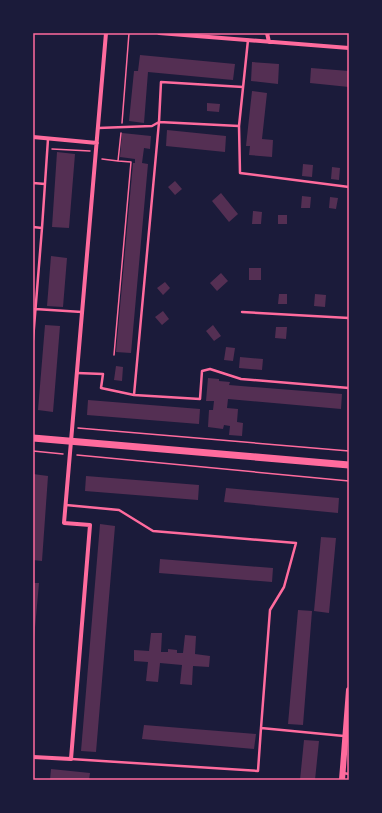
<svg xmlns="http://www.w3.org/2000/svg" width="382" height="813" font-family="Raleway,sans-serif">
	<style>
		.building { fill: #542f53 }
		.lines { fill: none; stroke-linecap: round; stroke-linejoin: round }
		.path { stroke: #ff6b9d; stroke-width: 1.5 }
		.service { stroke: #ff6b9d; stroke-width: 2.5 }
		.minor { stroke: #ff6b9d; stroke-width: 4 }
		.tertiary { stroke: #ff6b9d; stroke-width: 6 }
		.secondary { stroke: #ff6b9d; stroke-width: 7 }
		.neatline { fill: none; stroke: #ff6b9d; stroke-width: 1.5 }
	</style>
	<rect width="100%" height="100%" fill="#1b1b3a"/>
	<!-- building -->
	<path class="building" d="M140,55L235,64L233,80L148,72L144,123L129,121L134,71H138Z
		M252,62L279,64L278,84L251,81Z
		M311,68L349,71V87L310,83Z
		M252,91L267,93L262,139L273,140L272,157L249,155L250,146H246Z
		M207,103L220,104L219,112L207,111Z
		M167,130L226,136L225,152L166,146Z
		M122,133L151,136L150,149L144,148L142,163L148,164L131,353L116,352L133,163H135V159L120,157Z
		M57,152L75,154L69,228L52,227Z
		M303,164L313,165L312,177L302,176Z
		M332,167L340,168L339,180L331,179Z
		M175,181L182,189L175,195L168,187Z
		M221,193L238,214L229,222L212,201Z
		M302,196L311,197L310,208H301Z
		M330,197L338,198L336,209L329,208Z
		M253,211L262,212L261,224H252Z
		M278,215H287V224H278Z
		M51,256L67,258L63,307L47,306Z
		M249,268H261V280H249Z
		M221,273L228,281L217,291L210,283Z
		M165,282L170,288L163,295L157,288Z
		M279,294H287V304H278Z
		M315,294L326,295L325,307L314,306Z
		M163,311L169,319L162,325L155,317Z
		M45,325L60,326L53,412L38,410Z
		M213,325L221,336L214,341L206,331Z
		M276,327H287L286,339L275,338Z
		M226,347L235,348L233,361L224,360Z
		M240,357L263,359L262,370L239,368Z
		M116,366L123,367L122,381L114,380Z
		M208,378L219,379V381L230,382L229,385L342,394L341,409L228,399L227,408L238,409L237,422L243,423L242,436L229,435L230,426L224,425L223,429L208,427L209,410H213L214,401H206Z
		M88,400L200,409L199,424L87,415Z
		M33,474L48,476L42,561L33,560Z
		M86,476L199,485L198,500L85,491Z
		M226,488L339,498L338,513L224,502Z
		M100,524L115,526L96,752L81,751Z
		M321,537L336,538L329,613L314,611Z
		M160,559L273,568L272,582L159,573Z
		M33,583H39L34,639H33Z
		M298,610L312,611L303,725L288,724Z
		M151,633H162L161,652H168V649L177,650V653H183L185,635L196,636L195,654L210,656L209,667L193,666L192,685L180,684L182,665L160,663L158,682L146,681L148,662L134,661V650L149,651Z
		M144,725L256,734L254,749L142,739Z
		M304,740L319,741L315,780H300Z
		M51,769L90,773L89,780H50Z"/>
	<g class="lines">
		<!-- path -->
		<path class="path" d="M122,123L129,33
			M52,149L90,151
			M102,159L118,161
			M114,355L131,162L118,161L121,133
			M78,428L349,451
			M33,451L63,454
			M77,455L349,481"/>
		<!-- service -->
		<path class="service" d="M248,40L239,126L240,173L349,187
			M98,128L152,126L159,122L239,126
			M33,183L45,184
			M33,227L42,228L33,340
			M42,228L48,139
			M35,309L82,312
			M242,312L349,318
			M77,373L103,374L101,388L134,395L200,399L202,371L210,369L241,379L349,388
			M134,395L159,122L161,82L243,87
			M66,505L119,510L153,531L296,543L284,587L270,610L261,728L344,736
			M71,759L258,771L261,728
			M343,773L349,774"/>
		<!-- minor -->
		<path class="minor" d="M159,33L349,48
			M267,33L269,42
			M33,137L97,143
			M33,757L71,759L90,525L64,523L106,33"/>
		<!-- tertiary -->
		<path class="tertiary" d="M342,780L349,690"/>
		<!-- secondary -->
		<path class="secondary" d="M33,438L349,465"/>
	</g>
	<!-- border -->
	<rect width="382" height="813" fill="none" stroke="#1b1b3a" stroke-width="68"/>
	<rect x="34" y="34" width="314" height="745" class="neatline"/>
</svg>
